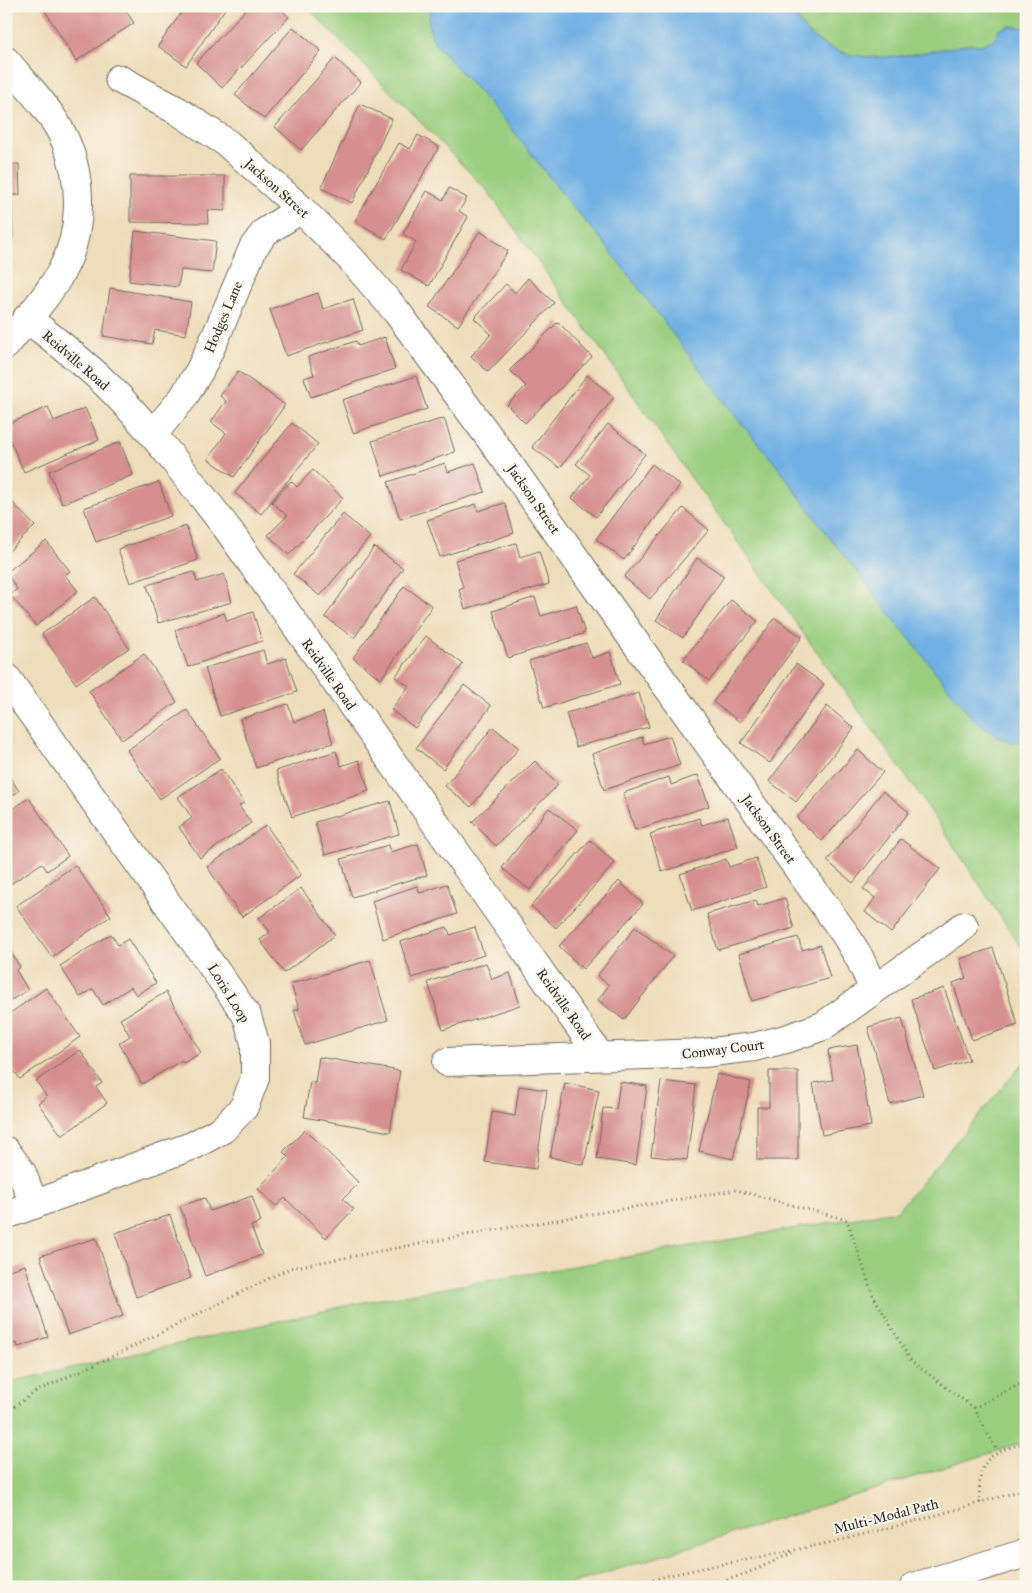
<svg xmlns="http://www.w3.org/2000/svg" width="1032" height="1593" font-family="'IM FELL Great Primer',serif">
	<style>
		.green { fill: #99ce7f; stroke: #627c55 }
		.water { fill: #70b0e4; stroke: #4e6e88 }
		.building { fill: #d68f8e }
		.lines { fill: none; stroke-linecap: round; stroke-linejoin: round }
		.minor-casing { stroke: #6f695d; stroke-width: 30 }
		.major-casing { stroke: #6f695d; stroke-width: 30 }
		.path { stroke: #6f695d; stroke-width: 3; stroke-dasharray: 1 4; stroke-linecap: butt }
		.minor { stroke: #fff; stroke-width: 28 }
		.major { stroke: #fff; stroke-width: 28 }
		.labels { text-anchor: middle; stroke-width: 4; stroke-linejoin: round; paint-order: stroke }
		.street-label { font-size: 14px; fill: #2b2b2b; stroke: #fbf7ec }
	</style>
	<rect width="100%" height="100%" fill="#fbf7ec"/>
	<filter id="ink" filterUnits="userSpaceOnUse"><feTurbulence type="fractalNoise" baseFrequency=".02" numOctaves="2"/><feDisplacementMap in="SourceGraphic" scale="10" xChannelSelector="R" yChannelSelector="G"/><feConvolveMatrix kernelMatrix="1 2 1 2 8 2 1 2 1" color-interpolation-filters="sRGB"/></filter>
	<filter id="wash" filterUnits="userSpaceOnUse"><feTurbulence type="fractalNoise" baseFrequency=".0096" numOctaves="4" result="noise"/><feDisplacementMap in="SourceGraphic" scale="20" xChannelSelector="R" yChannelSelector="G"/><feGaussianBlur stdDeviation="1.12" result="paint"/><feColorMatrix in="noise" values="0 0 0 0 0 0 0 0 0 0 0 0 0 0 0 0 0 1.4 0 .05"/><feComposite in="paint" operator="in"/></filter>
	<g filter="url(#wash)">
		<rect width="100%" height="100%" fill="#eeddba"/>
		<!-- green -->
		<path class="green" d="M306,6H1026V955L924,801L685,469L607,358L487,190Z
			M1026,1060V1442L561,1587H6V1383L363,1302L897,1211Z"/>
		<!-- water -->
		<path class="water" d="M431,6H791C795,14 799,23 805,29C847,75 917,53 970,44L981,45L995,39L999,30L1009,26L1026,28V740L1012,742L998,737L973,719L827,534L778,467L737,418L602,240L567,200L512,129L435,43C428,30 428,20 431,6Z"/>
		<g id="blocks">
			<!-- building -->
			<path class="building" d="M42,6H123L134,23L76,61Z
				M186,6H227L186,66L158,46Z
				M249,6H278L289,17L222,88L196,63Z
				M293,27L321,51L264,119L235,95Z
				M335,58L361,82L301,150L275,127Z
				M360,104L392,119L352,203L321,188Z
				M418,135L439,147L386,239L355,221L399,143L410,149Z
				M6,164H19L20,195H12L13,238H6Z
				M130,176H225V211L207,210L208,223L130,222Z
				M449,188L467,198L459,211L468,217L429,286L401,270L416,242L403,234L427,191L443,200Z
				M135,231L216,241L212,273L181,270L178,287L129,281Z
				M480,231L508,251L458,326L429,307Z
				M528,278L554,303L488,372L471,356L491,334L474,318L506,284L515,293Z
				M110,288L191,302L186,335L155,330L152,344L103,336Z
				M318,293L323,309L353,299L363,330L286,356L270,309Z
				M558,322L592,357L525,423L507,405L526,386L510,370Z
				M385,337L395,369L311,397L304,378L314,375L308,357L356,341L358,346Z
				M238,371L285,405L234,477L208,459L226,433L211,422L226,401L220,396Z
				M587,375L614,397L560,468L532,447Z
				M416,376L427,409L353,433L342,400Z
				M48,407L54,421L85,408L99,440L24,472L6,431V425Z
				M444,418L455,452L383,476L372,441Z
				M292,423L318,444L261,514L235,493Z
				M608,424L645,454L596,517L572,498L590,475L576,464Z
				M120,442L133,475L62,504L49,471Z
				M445,463L448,472L475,463L485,492L400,519L388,482Z
				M652,464L680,485L624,560L596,539Z
				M313,470L343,498L289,555L268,535L287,516L272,502L291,481L297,487Z
				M159,482L171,516L96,542L84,508Z
				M6,496L35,526L6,554Z
				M505,503L514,533L440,557L427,520L476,504L478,511Z
				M683,508L709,530L650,599L624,577Z
				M343,514L370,537L320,596L293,574Z
				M186,526L198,560L130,583L118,549Z
				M46,541L70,571L65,575L78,591L36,626L10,595L17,589L6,573Z
				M516,543L520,557L539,551L549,584L465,609L459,589L463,587L455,560Z
				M374,547L403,568L354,638L325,617Z
				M697,558L724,576L683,638L656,620Z
				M194,572L197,582L224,574L232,602L158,623L147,585Z
				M404,586L432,606L381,679L353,658Z
				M95,597L129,648L76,684L42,634Z
				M535,597L541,616L576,605L585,633L508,658L493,611Z
				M731,600L758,621L709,681L683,660Z
				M253,612L262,641L188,667L175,630L224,613L227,621Z
				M775,618L802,637L740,722L713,702Z
				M426,636L463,664L415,728L391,710L409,686L395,677Z
				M586,643L592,658L610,652L620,684L544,708L529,661Z
				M263,650L267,664L286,658L297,692L220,716L205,668Z
				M144,654L177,702L122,740L89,691Z
				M796,664L824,684L770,763L741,743Z
				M464,685L491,706L443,769L416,748Z
				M639,693L649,727L576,747L566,713Z
				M288,704L294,722L323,712L333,743L256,768L240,719Z
				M827,706L854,728L796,802L769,781Z
				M187,710L220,758L160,799L127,750Z
				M493,727L519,748L471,807L445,786Z
				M670,736L680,765L604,790L592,754L642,737L644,744Z
				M858,750L883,772L822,841L797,818Z
				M336,751L341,766L359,760L369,791L292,817L276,771Z
				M535,761L558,785L496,846L472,822Z
				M221,769L244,803L239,806L251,823L200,858L179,827L192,818L178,797Z
				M6,771L19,791L6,800Z
				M698,775L709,806L635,830L623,793L669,777L671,785Z
				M883,791L909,812L853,883L827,861Z
				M29,798L68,856L47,871L42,863L6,887V813Z
				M390,801L399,834L325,855L315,822Z
				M549,808L578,830L530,890L502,868Z
				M728,817L738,847L662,872L650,834L699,818L702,825Z
				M266,825L301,875L242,917L207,867Z
				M901,839L940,869L891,933L865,912L875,898L863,889Z
				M590,840L615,863L556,928L531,906Z
				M418,844L427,875L352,897L341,859L388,845L390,852Z
				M756,858L766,887L692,911L680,874L726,859L729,867Z
				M75,865L111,916L52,957L16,906Z
				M619,881L643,904L583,969L559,946Z
				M447,884L457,914L383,939L372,901L417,886L420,893Z
				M301,888L335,935L284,973L260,940L270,932L259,918Z
				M785,898L794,928L718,950L707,914L756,900L758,906Z
				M447,927L450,935L475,927L484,955L412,978L400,942Z
				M635,927L673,956L624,1020L598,1000L609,985L597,976Z
				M111,934L118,945L128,939L156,983L136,995L131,987L103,1005L93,989L80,997L60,966Z
				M798,937L802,950L820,945L830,978L752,1001L739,954Z
				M6,945L20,967L16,970L28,990L6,1003Z
				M993,948L1018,1025L972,1040L953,983L966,978L960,959Z
				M370,960L388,1020L305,1045L294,1010L299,1009L291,984Z
				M486,963L492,979L510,973L520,1005L443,1030L428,982Z
				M46,988L80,1037L20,1079L6,1059V1055L10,1053L6,1047V1016Z
				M944,988L969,1060L935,1071L911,999Z
				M166,992L201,1053L183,1063L182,1060L142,1084L119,1043L130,1036L120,1019Z
				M902,1018L923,1095L890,1104L868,1027Z
				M857,1045L871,1126L822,1135L813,1083L833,1080L828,1050Z
				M80,1050L102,1083L96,1087L107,1103L62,1136L38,1103L47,1097L36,1081Z
				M319,1057L400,1071L390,1132L304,1117L310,1082L315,1083Z
				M769,1071H798V1160H757V1107H769Z
				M717,1074L751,1082L733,1159L699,1151Z
				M661,1081L696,1085L687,1160L651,1156Z
				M620,1082L647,1086L636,1165L597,1159L603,1108L616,1109Z
				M565,1083L599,1090L584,1165L550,1157Z
				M519,1086L547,1090L536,1169L485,1162L492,1112L515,1116Z
				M305,1130L359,1183L343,1199L354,1209L326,1238L285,1198L276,1206L258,1189L288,1157L283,1152Z
				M252,1196L261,1222L251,1226L262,1255L205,1276L180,1206L205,1198L210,1211Z
				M170,1215L191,1278L136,1297L115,1233Z
				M96,1238L123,1316L68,1335L40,1256Z
				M25,1265L48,1337L18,1347L17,1343L6,1346V1271Z"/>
		</g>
	</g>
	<g filter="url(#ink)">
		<use href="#blocks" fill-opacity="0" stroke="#6f695d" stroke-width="1"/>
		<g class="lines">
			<defs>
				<path id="minor" d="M6,61C26,85 52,111 65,140C83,181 83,233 61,272C47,298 25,321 6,345
					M119,79L178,111L227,143L301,209L351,259L397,312L506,460L607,603L845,934L860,959L874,990
					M27,318C53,339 80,359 104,382C150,427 189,479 229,531L600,1056
					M153,434L183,398L200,370L216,336L253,248L265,232L301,209
					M6,677L227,987L247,1016L255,1043V1078L244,1107L223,1129L194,1145L6,1215
					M447,1062L704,1053L754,1047L786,1039L823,1026L964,926
					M6,1151L22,1173L34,1205"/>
				<path id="major" d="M914,1587L1026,1553"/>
			</defs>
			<!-- minor casing -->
			<use href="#minor" class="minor-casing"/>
			<!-- major casing -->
			<use href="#major" class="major-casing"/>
			<!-- path -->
			<path class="path" d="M974,1408L1026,1381
				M6,1412L37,1391L126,1350L290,1268L483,1232L736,1190L847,1220L873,1295L911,1361L974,1408L997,1451
				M980,1503C977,1461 986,1453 1026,1443
				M629,1587C683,1569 740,1562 795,1550C873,1534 949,1512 1026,1489
				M708,1587L755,1570L792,1553"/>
			<!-- minor -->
			<use href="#minor" class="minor"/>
			<!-- major -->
			<use href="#major" class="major"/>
		</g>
	</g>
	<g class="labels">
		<!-- street labels -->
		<g class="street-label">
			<text transform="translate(277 188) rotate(42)" y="5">Jackson Street</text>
			<text transform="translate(223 317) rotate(-67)" y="5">Hodges Lane</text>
			<text transform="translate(76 360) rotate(41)" y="5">Reidville Road</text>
			<text transform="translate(534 499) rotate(55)" y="5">Jackson Street</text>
			<text transform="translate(329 674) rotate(55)" y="5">Reidville Road</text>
			<text transform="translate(769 829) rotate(54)" y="5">Jackson Street</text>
			<text transform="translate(229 993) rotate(58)" y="5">Loris Loop</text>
			<text transform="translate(564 1004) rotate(55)" y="5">Reidville Road</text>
			<text transform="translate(723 1049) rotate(-7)" y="5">Conway Court</text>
			<text transform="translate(886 1516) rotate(-14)" y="5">Multi-Modal Path</text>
		</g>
	</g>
	<!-- margin -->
	<rect width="1032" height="1593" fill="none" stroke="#fbf7ec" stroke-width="25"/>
</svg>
